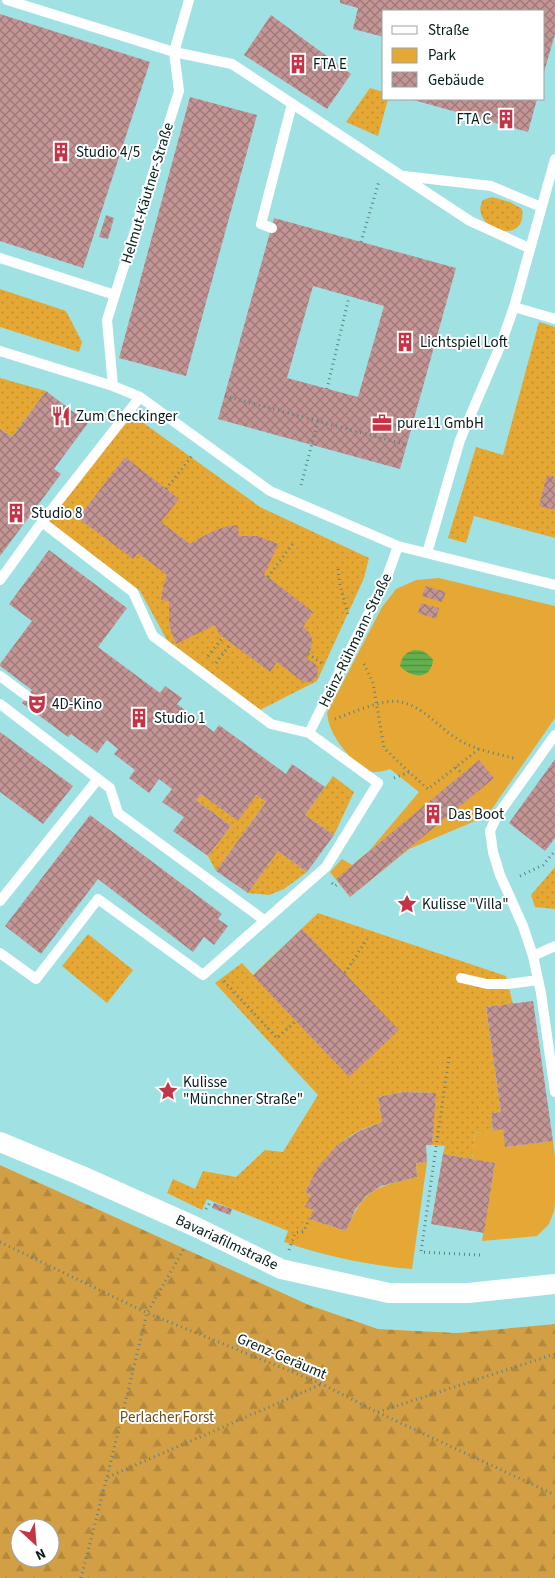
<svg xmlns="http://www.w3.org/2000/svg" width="555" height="1578" font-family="'Source Sans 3',sans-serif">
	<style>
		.built { fill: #a0e2e4; fill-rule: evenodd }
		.grass { fill: url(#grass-dots) }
		.forest { fill: url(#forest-firs); fill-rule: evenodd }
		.park { fill: #e5a834 }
		.water { fill: url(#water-rules) }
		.building { fill: url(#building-cross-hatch); fill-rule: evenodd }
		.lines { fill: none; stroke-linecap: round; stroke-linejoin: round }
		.path { stroke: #5c8283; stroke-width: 3; stroke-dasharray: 1 4; stroke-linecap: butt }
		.service { stroke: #fff; stroke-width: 10 }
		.minor { stroke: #fff; stroke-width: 20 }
		.labels { text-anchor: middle; stroke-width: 4; stroke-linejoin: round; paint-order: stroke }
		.poi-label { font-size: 15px; fill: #051b1c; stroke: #fff; text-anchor: start }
		.street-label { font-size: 15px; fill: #051b1c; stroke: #fff }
		.park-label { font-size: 15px; fill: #674c1c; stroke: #fff }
	</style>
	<defs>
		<pattern id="grass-dots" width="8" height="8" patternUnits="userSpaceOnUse" patternTransform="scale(1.25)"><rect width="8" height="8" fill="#e5a834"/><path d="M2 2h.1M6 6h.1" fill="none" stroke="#c3902d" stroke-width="1.8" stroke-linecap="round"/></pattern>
		<pattern id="forest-firs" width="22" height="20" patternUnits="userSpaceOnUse" patternTransform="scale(1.25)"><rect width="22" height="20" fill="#d29f44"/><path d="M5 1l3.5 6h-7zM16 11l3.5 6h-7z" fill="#b3883b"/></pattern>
		<pattern id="water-rules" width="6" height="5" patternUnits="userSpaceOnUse" patternTransform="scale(1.25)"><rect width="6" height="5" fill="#64b04e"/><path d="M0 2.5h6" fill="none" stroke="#508e40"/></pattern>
		<pattern id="building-cross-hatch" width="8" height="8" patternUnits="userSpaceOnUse" patternTransform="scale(1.25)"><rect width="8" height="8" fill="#c39594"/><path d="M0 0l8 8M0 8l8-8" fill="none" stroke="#9c7978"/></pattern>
	</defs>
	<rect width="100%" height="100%" fill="#b6edef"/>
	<!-- built -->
	<path class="built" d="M0,0H555V1324L457,1333L378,1329L309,1305L0,1165ZM384,11H544V99H384Z"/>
	<!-- grass -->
	<path class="grass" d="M370,88L384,92V99H388L378,136L346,122Z
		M492,197L510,202L522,209C528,249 467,227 483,200Z
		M0,289L66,311L82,342L79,352L0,327Z
		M539,322L555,327V538L474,516L466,543L448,538L476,447L503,455Z
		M0,378L46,391L12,437L0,429Z
		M131,414L260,507L369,558L364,578L317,681L260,710L167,640L140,591L48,522Z
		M333,776L354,792L334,835L305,815Z
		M201,794L238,820L256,795L266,802L216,871L208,856L231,826L196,800Z
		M278,851L307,872L284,889L269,895L248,893Z
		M555,867V909L535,907L531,895Z
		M318,913L506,976L513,1004L486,1007L501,1112L491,1113L493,1131L475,1133L472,1159L443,1154L445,1146L432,1145L435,1093L403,1092L378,1097L382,1122C375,1125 366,1127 360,1130C333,1145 319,1166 305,1192L311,1195L306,1207L314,1210L299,1247L284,1242L288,1231L207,1199L202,1210L167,1193L173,1179L195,1189L203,1171L236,1177L265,1150L283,1152L318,1095L215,983L242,963L253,975Z
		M88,934L133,970L107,1003L62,966Z"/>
	<!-- forest -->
	<path class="forest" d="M0,1165L309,1305L378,1329L457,1333L555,1324V1578H0ZM20,1528H50V1558H20Z"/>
	<!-- park -->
	<path class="park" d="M439,578L555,606V718L487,816L409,849L350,897L330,872L342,859L352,865L369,851L419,792L390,769C381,772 371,774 363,769C360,767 357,763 354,761C341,747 329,733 327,713L382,607L396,589L416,580Z
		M503,1129L506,1147L553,1141L555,1157V1204L554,1211L549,1224L537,1236L482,1241L495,1164L472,1159L475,1133Z
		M427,1162L412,1269C373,1266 336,1258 299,1247L309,1219L346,1231C365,1188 373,1188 417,1177L416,1163Z"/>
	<!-- water -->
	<path class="water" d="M414,650C423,650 428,653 433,660C431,680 412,679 400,666C402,656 405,653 414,650Z"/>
	<!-- building -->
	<path class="building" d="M340,0H555V34L544,72V11H384V37L353,29L358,8L340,3Z
		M0,14L150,62L83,268L0,241Z
		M271,15L351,74L327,109L244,55Z
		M190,97L257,115L186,376L119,358Z
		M410,99H537L528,132Z
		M106,215L114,218L108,239L99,237Z
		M274,218L456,268L400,469L218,419ZM313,286L384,306L358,397L287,378Z
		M46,391L88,423L54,469L61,474L0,556V429L12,437Z
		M125,457L179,499L161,522L190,544L209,533L224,527L238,525L239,536H258L278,544L264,575L272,580L313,612L303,627L309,632L312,639L311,649L306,658L316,665L318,670L317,676L313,681L308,682H303L277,662L270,672L219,634L215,625L176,644L169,625V601L161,600L163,587L167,575L138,553L133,559L78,518Z
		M547,475L555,477V510L539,506Z
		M49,550L127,608L98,647L160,693L165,686L182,698L177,704L214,732L219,725L286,774L292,764L325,787L305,815L334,835L307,872L278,851L248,893L216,871L266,802L256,795L238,821L201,794L196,800L231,826L208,856L173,831L184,817L162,802L172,789L159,779L149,793L129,778L135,770L114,754L118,749L107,740L97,753L71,734L68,737L22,703L32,690L0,666V664L32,621L9,604Z
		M426,586L446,592L442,602L422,596Z
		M421,603L439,608L436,619L418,613Z
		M0,732L73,786L43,824L0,792Z
		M555,759V838L545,851L509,823Z
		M479,760L494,778L350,897L336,879Z
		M90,815L222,914L218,919L228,926L214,945L204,937L193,952L98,879L41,954L5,926Z
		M302,929L399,1030L349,1077L253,976Z
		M533,1001L553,1141L505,1147L503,1129L493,1131L491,1113L501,1112L486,1007Z
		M403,1092L436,1093L432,1145H426L427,1162L416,1163L417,1177L381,1186L366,1196L355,1210L346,1231L309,1219L314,1210L305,1207L311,1195L305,1192L318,1167L337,1145L361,1130L382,1122L378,1097Z
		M443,1154L495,1163L484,1233L431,1224Z
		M214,1203L232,1209L230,1215L212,1208Z"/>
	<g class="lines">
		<!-- path -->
		<path class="path" d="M361,242L379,181
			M327,389L349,297
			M225,396L407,445
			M301,485L318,421
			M166,489L192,456
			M338,569L340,585L348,615
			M268,577L294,542
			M308,654L324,665
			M208,656L223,637
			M216,663L231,643
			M364,664L373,683L384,748L409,772
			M335,719C352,713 383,698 401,702C424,707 439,728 459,740C476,750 498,754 517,759
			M456,767L462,774
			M394,778L409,772L428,789L479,749
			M520,876L543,865L555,851
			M332,883L335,886L339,883
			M345,973L367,939
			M224,981L277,1038L296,1021
			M449,1057L421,1252L480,1255
			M206,1209L211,1201
			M0,1242L147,1313L322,1384L377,1412L555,1495
			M289,1250L295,1233L304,1231L309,1219
			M378,1412L555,1354
			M108,1477L322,1384
			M81,1578L107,1477L147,1313L185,1247"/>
		<!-- service -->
		<path class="service" d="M7,0L174,52L232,64L470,221L529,248
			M404,176L491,186L541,207
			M272,228L261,224L292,104
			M0,258L115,295
			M514,307L555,319
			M0,351L113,386L140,397L270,491L398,546L555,585
			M113,386L107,320L179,91L174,52L189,0
			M427,553L460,440L501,344L514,307L555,159
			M0,580L42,522L140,397
			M0,676L27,696
			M0,704L110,788L118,813L264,920
			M309,733L388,574L398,546
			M555,735L497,816L490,831L493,852L500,875L523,926L533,956L541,993L555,1092
			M0,901L98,779
			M0,953L36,979L98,899L203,975L326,867L378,783L309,733L271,724L153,636L133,592L42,522
			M533,956L555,946
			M461,978L487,984H508L538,980"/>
		<!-- minor -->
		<path class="minor" d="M0,1142L82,1176L196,1227L281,1269L389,1293H468L555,1284"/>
	</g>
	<!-- icons -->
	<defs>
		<symbol id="building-bare" viewBox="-9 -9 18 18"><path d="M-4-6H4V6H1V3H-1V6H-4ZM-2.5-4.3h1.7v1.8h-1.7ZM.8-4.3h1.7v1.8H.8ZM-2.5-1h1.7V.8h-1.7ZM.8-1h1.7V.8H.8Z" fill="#c53446" stroke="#fff" stroke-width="2.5" paint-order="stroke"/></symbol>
		<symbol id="restaurant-bare" viewBox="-9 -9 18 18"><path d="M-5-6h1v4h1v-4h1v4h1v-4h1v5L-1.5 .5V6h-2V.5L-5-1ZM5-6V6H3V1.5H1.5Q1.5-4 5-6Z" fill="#c53446" stroke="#fff" stroke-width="2.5" paint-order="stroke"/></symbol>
		<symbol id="office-bare" viewBox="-9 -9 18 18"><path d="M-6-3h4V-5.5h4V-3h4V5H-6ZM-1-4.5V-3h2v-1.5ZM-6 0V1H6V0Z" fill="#c53446" stroke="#fff" stroke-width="2.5" paint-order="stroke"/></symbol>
		<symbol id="theatre-bare" viewBox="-9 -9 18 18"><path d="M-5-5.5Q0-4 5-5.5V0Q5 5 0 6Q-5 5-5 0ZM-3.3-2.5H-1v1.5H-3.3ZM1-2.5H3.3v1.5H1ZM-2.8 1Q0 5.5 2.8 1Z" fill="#c53446" stroke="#fff" stroke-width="2.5" paint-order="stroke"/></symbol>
		<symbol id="sight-bare" viewBox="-9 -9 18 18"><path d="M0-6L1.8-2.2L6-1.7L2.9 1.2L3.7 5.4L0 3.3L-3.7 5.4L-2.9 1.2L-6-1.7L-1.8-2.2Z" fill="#c53446" stroke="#fff" stroke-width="2.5" paint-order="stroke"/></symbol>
	</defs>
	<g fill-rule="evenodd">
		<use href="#building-bare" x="284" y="50" width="28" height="28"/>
		<use href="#building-bare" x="492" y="105" width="28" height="28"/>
		<use href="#building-bare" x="47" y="138" width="28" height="28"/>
		<use href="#building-bare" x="391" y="328" width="28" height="28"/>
		<use href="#restaurant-bare" x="47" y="402" width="28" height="28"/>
		<use href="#office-bare" x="368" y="409" width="28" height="28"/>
		<use href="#building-bare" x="2" y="499" width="28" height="28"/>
		<use href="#theatre-bare" x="23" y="690" width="28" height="28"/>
		<use href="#building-bare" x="125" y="704" width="28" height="28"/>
		<use href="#building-bare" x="419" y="800" width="28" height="28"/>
		<use href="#sight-bare" x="393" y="890" width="28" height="28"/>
		<use href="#sight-bare" x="154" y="1077" width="28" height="28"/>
	</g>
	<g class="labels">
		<!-- poi labels -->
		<g class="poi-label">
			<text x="313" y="69">FTA E</text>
			<text x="491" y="124" text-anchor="end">FTA C</text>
			<text x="76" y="157">Studio 4/5</text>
			<text x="420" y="347">Lichtspiel Loft</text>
			<text x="76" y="421">Zum Checkinger</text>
			<text x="397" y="428">pure11 GmbH</text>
			<text x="31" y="518">Studio 8</text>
			<text x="52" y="709">4D-Kino</text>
			<text x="154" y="723">Studio 1</text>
			<text x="448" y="819">Das Boot</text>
			<text x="422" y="909">Kulisse "Villa"</text>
			<text x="183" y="1087">Kulisse<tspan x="183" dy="17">"Münchner Straße"</tspan></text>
		</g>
		<!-- street labels -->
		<g class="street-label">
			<text transform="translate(147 193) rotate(-73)" y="5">Helmut-Käutner-Straße</text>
			<text transform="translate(355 640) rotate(-64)" y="5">Heinz-Rühmann-Straße</text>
			<text transform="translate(227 1242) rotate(25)" y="5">Bavariafilmstraße</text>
			<text transform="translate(282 1356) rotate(23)" y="5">Grenz-Geräumt</text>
		</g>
		<!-- park labels -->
		<g class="park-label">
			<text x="167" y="1422">Perlacher Forst</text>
		</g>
	</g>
	<!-- legend -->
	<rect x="382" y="10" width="162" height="90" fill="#ffffff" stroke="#9ba4a4"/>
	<rect x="392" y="26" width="25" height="8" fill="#ffffff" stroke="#9ba4a4"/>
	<text x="428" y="35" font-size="15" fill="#051b1c">Straße</text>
	<rect x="392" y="48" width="25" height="15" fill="#e5a834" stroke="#9ba4a4"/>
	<text x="428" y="60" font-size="15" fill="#051b1c">Park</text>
	<rect x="392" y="72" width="25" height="15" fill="url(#building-cross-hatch)" stroke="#9ba4a4"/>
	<text x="428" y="85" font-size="15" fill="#051b1c">Gebäude</text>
	<!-- north arrow -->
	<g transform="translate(35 1543) rotate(154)"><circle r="24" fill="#ffffff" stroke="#9ba4a4"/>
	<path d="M0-4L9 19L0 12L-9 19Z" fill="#c53446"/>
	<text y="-8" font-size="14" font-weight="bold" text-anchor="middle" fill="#051b1c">N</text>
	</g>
</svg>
